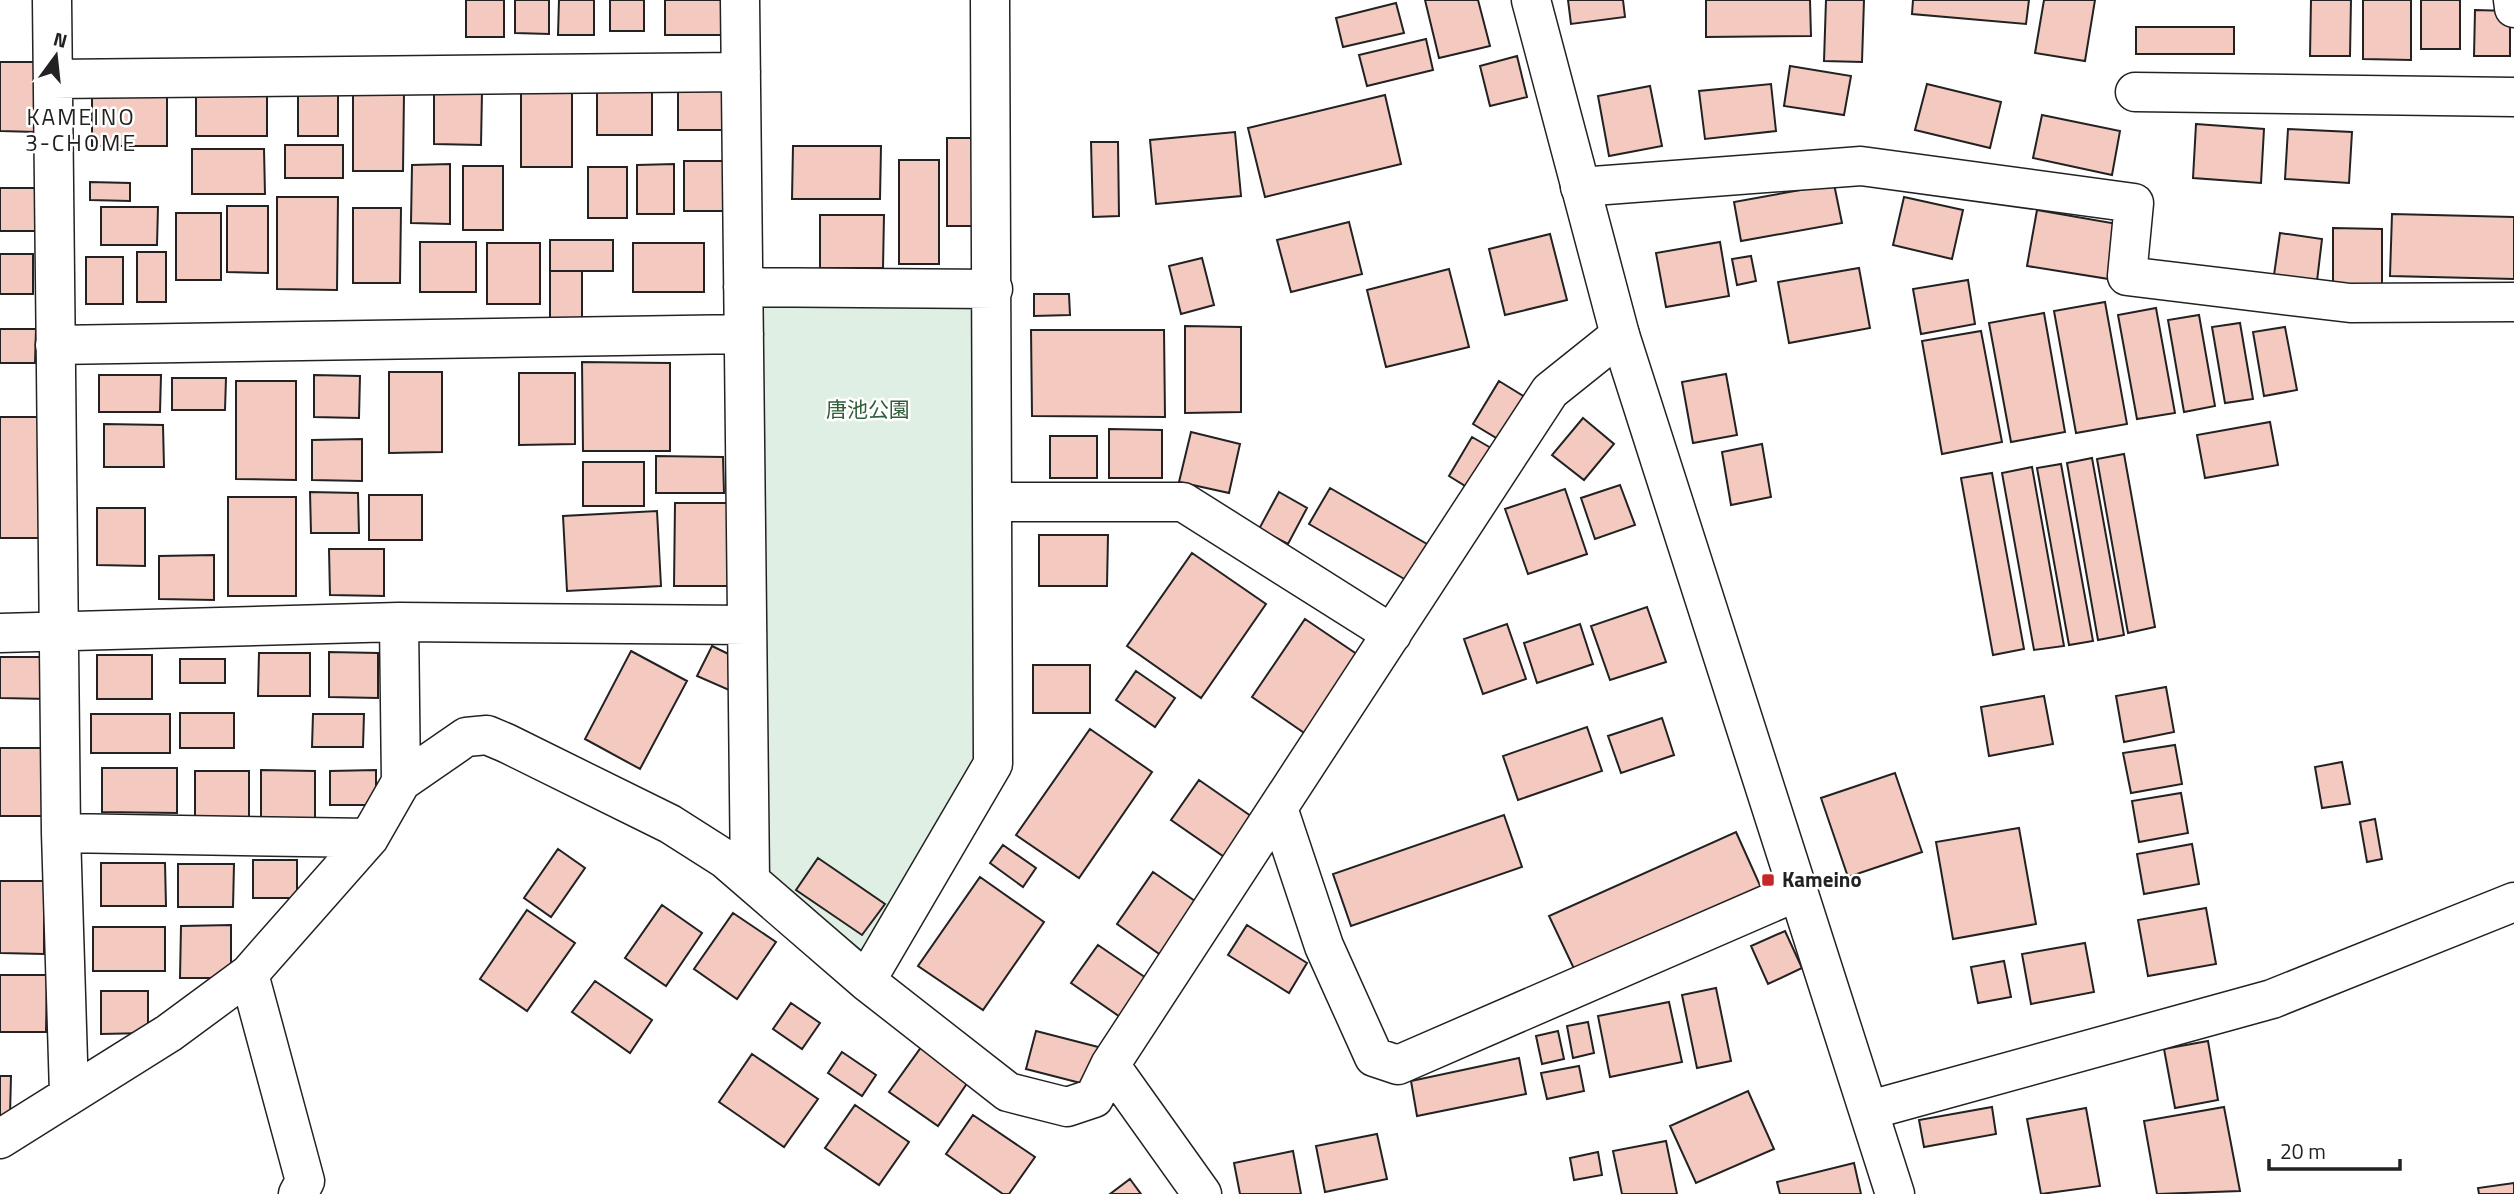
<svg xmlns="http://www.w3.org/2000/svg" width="2514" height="1194" font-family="'Titillium Web','Noto Sans JP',sans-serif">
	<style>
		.park { fill: #e0efe3; stroke: #6f6f6f; stroke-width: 2 }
		.building { fill: #f3c9c0; stroke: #222; stroke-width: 2 }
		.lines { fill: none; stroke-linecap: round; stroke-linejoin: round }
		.street-casing { stroke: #222; stroke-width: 41 }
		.secondary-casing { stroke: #222; stroke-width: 41 }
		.street { stroke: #fff; stroke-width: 38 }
		.secondary { stroke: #fff; stroke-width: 38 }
		.poi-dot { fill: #c62828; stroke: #fff; stroke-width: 2.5 }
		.labels { text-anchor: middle; stroke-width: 5; stroke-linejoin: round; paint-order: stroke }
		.park-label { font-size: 21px; fill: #2f5e38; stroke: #fff }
		.poi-label { font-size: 21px; font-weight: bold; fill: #222; stroke: #fff; text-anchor: start }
		.neighbourhood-label { font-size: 23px; letter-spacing: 2px; fill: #222; stroke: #fff }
	</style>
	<rect width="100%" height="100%" fill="#fff"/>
	<!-- park -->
	<path class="park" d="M976,301L975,760L865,954L767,873L759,302Z"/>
	<!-- building -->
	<path class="building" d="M466,0H504V37H466Z
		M515,0H549V34L515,33Z
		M559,0H594V35H558Z
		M610,0H644V31H610Z
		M665,0H724V35H665Z
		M1425,0H1478L1490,46L1439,58Z
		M1568,0H1623L1625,17L1571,24Z
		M1706,0H1810L1811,36L1706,37Z
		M1826,0H1864L1862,62L1824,61Z
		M1913,0H2029L2026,24L1912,14Z
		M2044,0H2095L2085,61L2035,53Z
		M2311,0H2351L2350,56H2310Z
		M2363,0H2411V60L2363,59Z
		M2421,0H2460V49H2421Z
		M1396,3L1404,33L1343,47L1336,18Z
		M2475,10L2510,11V56H2474Z
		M2136,27H2234V54H2136Z
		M1426,39L1433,70L1367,86L1359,55Z
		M1517,56L1527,97L1490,106L1480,66Z
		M0,62H36V132L0,131Z
		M1790,66L1851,76L1844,115L1784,106Z
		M1771,84L1776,131L1705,139L1699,91Z
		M1927,84L2001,102L1990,148L1915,130Z
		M1650,86L1662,146L1609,156L1598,96Z
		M678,87H730V130H678Z
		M196,89H267V136H196Z
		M597,90L652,91V135H597Z
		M298,91H338V136H298Z
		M434,92H482L481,145L434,144Z
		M353,93H404L403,171H353Z
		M521,93H572V167H521Z
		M92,94L167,95V146H92Z
		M1385,95L1401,164L1265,197L1248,128Z
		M2042,115L2120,131L2112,175L2033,158Z
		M2196,124L2264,129L2261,183L2193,178Z
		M2288,129L2352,132L2349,183L2285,179Z
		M1235,132L1241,196L1156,204L1150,140Z
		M947,138H979V226H947Z
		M1091,142H1118L1119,216L1093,217Z
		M285,145H343V178H285Z
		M793,146H881L880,199H792Z
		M192,149H264L265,194H192Z
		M899,160H939V264H899Z
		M684,161H737V211H684Z
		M450,164V224L411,223L412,165Z
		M674,164V214H637V165Z
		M463,166H503V230H463Z
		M588,167H627V218H588Z
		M90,182L130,183V201L90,200Z
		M1834,184L1842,223L1741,241L1734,202Z
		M0,188H36V231H0Z
		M277,197H338L337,290L277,289Z
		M1904,197L1963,210L1952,259L1893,245Z
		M227,206H268V273L227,272Z
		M101,207H158L157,245H101Z
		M353,208H401L400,283H353Z
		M2037,210L2123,225L2115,280L2027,266Z
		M176,213H221V280H176Z
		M2392,214L2514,217V279L2390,276Z
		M820,215H884L883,268H820Z
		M1349,222L1362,274L1291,292L1277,240Z
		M2333,228L2382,229V288H2333Z
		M2280,233L2322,239L2317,281L2274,275Z
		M1550,234L1567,300L1505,315L1489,249Z
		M550,240H613V271H550Z
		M420,242H476V292H420Z
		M1720,242L1729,296L1666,307L1656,253Z
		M487,243H540V304H487Z
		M633,243H704V292H633Z
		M137,252H166V302H137Z
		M0,254H33V294H0Z
		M1751,256L1756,281L1737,285L1732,259Z
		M86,257H123V304H86Z
		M1202,258L1214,305L1181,314L1169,266Z
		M1859,268L1870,328L1789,343L1778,282Z
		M1449,269L1469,347L1386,367L1367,290Z
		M550,271H582V320H550Z
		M1968,280L1975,324L1921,334L1913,289Z
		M1034,294H1069L1070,315L1034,316Z
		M2105,302L2127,424L2076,433L2054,311Z
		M2156,308L2175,413L2137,419L2118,315Z
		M2044,313L2065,432L2011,442L1989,323Z
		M2199,315L2215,406L2184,412L2168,320Z
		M2240,323L2253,399L2225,403L2212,327Z
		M1185,326L1241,327V412L1185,413Z
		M2285,327L2297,390L2264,396L2253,332Z
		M0,329H36L35,363H0Z
		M1031,330H1164L1165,417L1032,416Z
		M1981,331L2002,442L1942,454L1922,341Z
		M582,362L670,363V451H583Z
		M389,372H442V452L389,453Z
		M519,373H575V444L519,445Z
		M1726,374L1737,435L1693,443L1682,382Z
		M99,375H161L160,412H99Z
		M314,375L360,376L359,418L314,417Z
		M172,378H226L225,410H172Z
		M236,381H296V480L236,479Z
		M1499,381L1533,402L1508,445L1473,424Z
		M0,417H41V538H0Z
		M1583,418L1614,444L1584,480L1552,455Z
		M2270,422L2278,465L2205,478L2197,435Z
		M104,424L163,425L164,467H104Z
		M1109,429L1162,430V478H1109Z
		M1191,432L1240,444L1229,493L1179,482Z
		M1050,436H1097V478H1050Z
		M1472,437L1498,452L1475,492L1449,476Z
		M362,439V481L312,480V440Z
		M1762,444L1771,497L1731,505L1722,452Z
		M2124,454L2155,627L2128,633L2097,459Z
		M656,456L723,457L724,493H656Z
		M2092,458L2124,635L2098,640L2067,463Z
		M583,462H644V506H583Z
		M2061,464L2093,641L2069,645L2037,468Z
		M2032,467L2064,646L2034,650L2002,473Z
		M1992,473L2024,649L1993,655L1961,478Z
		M1620,485L1635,525L1595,539L1581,498Z
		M1330,488L1434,548L1413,584L1309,524Z
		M1565,489L1587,554L1528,574L1505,509Z
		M310,492L358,493L359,533H311Z
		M1279,492L1307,508L1288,544L1259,529Z
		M369,495H422V540H369Z
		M228,497H296V596H228Z
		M675,503H736V586H674Z
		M97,508H145V566L97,565Z
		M657,511L661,586L567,591L563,516Z
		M1039,535H1108L1107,586H1039Z
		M329,549H384V596L330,595Z
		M1192,553L1266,604L1201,698L1127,646Z
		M214,555V600L159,599V556Z
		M1647,607L1666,662L1610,680L1591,626Z
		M1305,619L1370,663L1316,741L1252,697Z
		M1507,624L1526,679L1483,694L1464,639Z
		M1580,624L1593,664L1537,683L1524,643Z
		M712,646L743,661L729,690L697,676Z
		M631,651L687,681L640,769L585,739Z
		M329,652L378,653V698L329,697Z
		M259,653H310V696H258Z
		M97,655H152V699H97Z
		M0,657H47V699L0,698Z
		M180,659H225V683H180Z
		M1033,665H1090V713H1033Z
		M1136,671L1175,698L1155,727L1116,700Z
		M2166,687L2174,732L2124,742L2116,696Z
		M2044,696L2053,744L1989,756L1981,707Z
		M180,713H234V748H180Z
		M91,714H170V753H91Z
		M313,714H364L363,747H312Z
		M1662,718L1674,755L1621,773L1608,736Z
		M1587,727L1602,771L1518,800L1503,756Z
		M1090,729L1152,772L1079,878L1016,835Z
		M2175,745L2182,784L2131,793L2123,753Z
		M0,748H43V816H0Z
		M2342,762L2350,804L2322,808L2315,767Z
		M102,768H177V813L102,812Z
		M261,770L315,771V822L261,821Z
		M376,770V805H330V771Z
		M195,771H249V821H195Z
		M1895,773L1922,852L1848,877L1821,798Z
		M1199,780L1261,823L1233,863L1171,820Z
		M2181,793L2188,833L2139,842L2132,801Z
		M1504,815L1522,867L1351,926L1333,874Z
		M2375,819L2382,859L2367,862L2360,822Z
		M2019,828L2036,924L1953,939L1936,842Z
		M1736,832L1763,892L1577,975L1549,916Z
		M2192,844L2199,884L2144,894L2137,854Z
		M1003,845L1036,868L1023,887L990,863Z
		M558,849L585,868L551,917L524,898Z
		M818,858L885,904L862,935L796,890Z
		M253,860H297V898H253Z
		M101,863H165L166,906H101Z
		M178,864H234L233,907H178Z
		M1153,872L1208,910L1172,963L1117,924Z
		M980,877L1044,922L983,1010L918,966Z
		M0,881H44V954L0,953Z
		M662,905L702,933L666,986L625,958Z
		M2206,908L2216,964L2148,976L2138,920Z
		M527,910L575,943L527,1011L480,979Z
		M733,913L776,942L737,999L694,969Z
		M231,925V978H180L181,926Z
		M1247,925L1307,963L1289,993L1228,955Z
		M93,927H165V971H93Z
		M1785,931L1802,968L1768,984L1751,946Z
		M2085,943L2094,992L2031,1004L2022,954Z
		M1098,945L1149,980L1123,1019L1071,983Z
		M2004,961L2011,997L1978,1003L1971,967Z
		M0,975H47L46,1032H0Z
		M595,981L652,1020L630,1053L572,1012Z
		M1716,988L1731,1061L1697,1068L1682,995Z
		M101,991H148V1033L101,1034Z
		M1669,1002L1682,1062L1610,1077L1598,1016Z
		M791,1003L820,1023L802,1049L773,1029Z
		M1588,1022L1594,1053L1573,1058L1567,1026Z
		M1036,1031L1106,1049L1096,1087L1026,1069Z
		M1558,1031L1564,1059L1542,1064L1536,1036Z
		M2208,1041L2218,1100L2175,1108L2164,1049Z
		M922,1046L970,1079L938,1126L889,1092Z
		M842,1052L876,1075L862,1096L828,1073Z
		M752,1054L818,1099L784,1147L719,1102Z
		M1519,1058L1526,1094L1417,1116L1411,1081Z
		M1579,1066L1584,1091L1547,1099L1541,1073Z
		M0,1076H11L10,1116H0Z
		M1748,1091L1774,1149L1696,1183L1670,1126Z
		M855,1105L909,1142L879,1185L825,1148Z
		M1992,1107L1996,1134L1924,1147L1919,1120Z
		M2224,1107L2240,1191L2157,1194L2144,1121Z
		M2086,1108L2100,1186L2041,1194L2027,1119Z
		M973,1115L1035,1157L1009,1194H1003L946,1154Z
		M1377,1134L1387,1179L1325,1192L1316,1146Z
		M1666,1141L1677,1194H1622L1613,1151Z
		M1293,1151L1301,1194H1240L1234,1163Z
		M1598,1152L1602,1175L1574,1180L1570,1158Z
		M1854,1163L1861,1194H1780L1777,1182Z
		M1130,1179L1141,1194H1110Z
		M2514,1183V1194H2479L2478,1188Z"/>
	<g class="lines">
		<defs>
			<path id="street" d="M52,0L61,833L69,1093
				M740,0L750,880
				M2513,0L2514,8
				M53,79L741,72
				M2135,92L2514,97
				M1580,187L1861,166L2134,203L2127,276L2350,303L2514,302
				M743,287L993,289
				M55,345L744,334
				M993,502H1183L1392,634
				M0,633L399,622L747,625
				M401,782L466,737L487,735L506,743L670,824L725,859L866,981L993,764L990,0
				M1278,808L1324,946L1374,1057L1398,1065L1796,892
				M61,833L369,838
				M249,974L305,1181L298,1194
				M866,981L1008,1092L1067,1107L1094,1098L1110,1065L1550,391L1620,335
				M1110,1065L1202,1194
				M1870,1110L2272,999L2514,902
				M0,1139L169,1033L249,974L369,838L401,782L399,622"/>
			<path id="secondary" d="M1531,0L1620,335L1895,1194"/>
		</defs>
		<!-- street casing -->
		<use href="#street" class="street-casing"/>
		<!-- secondary casing -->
		<use href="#secondary" class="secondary-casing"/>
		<!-- street -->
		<use href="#street" class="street"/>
		<!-- secondary -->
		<use href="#secondary" class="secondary"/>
	</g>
	<!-- markers -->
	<rect class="poi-dot" x="1761" y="873" width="14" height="14" rx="3.5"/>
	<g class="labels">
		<!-- park labels -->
		<g class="park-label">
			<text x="868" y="417">唐池公園</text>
		</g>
		<!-- poi labels -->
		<g class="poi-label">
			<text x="1782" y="887">Kameino</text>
		</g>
		<!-- neighbourhood labels -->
		<g class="neighbourhood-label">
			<text x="81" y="125">KAMEINO<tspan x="81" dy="26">3-CHOME</tspan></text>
		</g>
	</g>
	<!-- north arrow -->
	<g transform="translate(56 56) rotate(15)" stroke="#ffffff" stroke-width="5" paint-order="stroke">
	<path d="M0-5L12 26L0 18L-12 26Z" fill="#222222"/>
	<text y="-10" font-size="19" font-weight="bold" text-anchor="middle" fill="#222222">N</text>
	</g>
	<!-- scale -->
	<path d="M2269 1159v10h131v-10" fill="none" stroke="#222222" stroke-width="3.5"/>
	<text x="2280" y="1159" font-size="21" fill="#222222" stroke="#ffffff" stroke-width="5" paint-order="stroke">20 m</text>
</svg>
